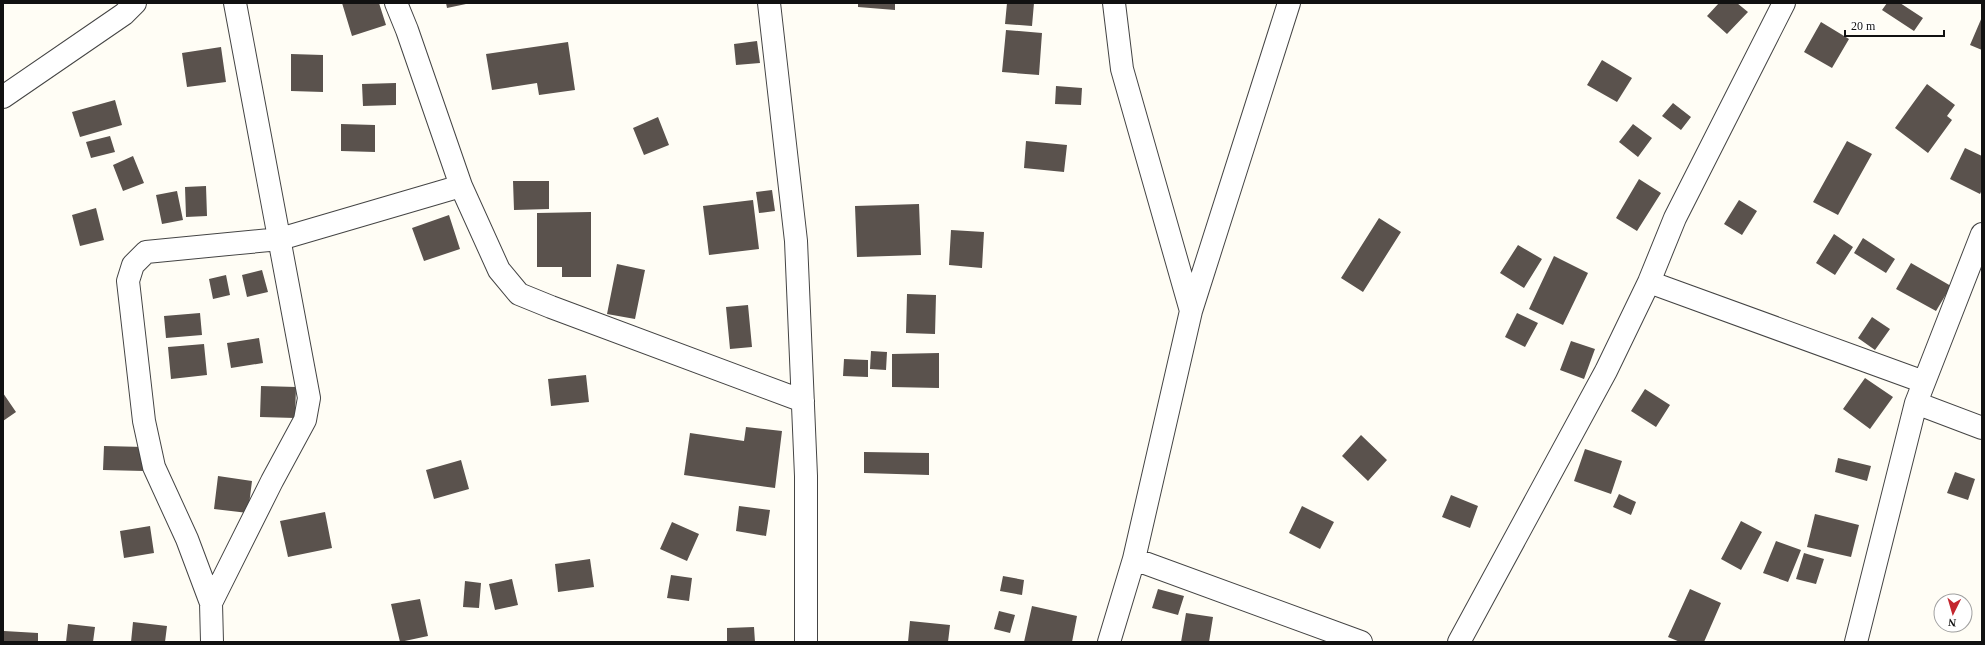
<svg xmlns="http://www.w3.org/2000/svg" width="1985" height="645" font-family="'Times New Roman',serif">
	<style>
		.building { fill: #5a524d }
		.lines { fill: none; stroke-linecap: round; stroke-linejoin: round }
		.minor-casing { stroke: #444; stroke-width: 24 }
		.minor { stroke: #fff; stroke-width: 22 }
	</style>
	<rect width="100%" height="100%" fill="#fffdf5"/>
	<!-- building -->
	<path class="building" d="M342,3H379L386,25L352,36Z
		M446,3H466V4L447,8Z
		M858,3H895V10L858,7Z
		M1007,3H1034L1032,26L1005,24Z
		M1719,3H1737L1748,12L1727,34L1707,16Z
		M1887,3H1900L1923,18L1914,31L1882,10Z
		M1982,17V50L1970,45Z
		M1821,22L1849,39L1832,68L1804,52Z
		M1006,30L1042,33L1039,75L1002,72Z
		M757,41L760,63L736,65L734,44Z
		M568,42L575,90L539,95L537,83L492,90L486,54Z
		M221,47L226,82L187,87L182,53Z
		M291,54L323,55V92L291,91Z
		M1602,60L1632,78L1617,102L1587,85Z
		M396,83V105L363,106L362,84Z
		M1927,84L1955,105L1947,116L1952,120L1928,153L1895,128Z
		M1056,86L1082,88L1081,105L1055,104Z
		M115,100L122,125L80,137L72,112Z
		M1673,103L1691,117L1681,130L1662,116Z
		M658,117L669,145L644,155L633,128Z
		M341,124L375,125V152L341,151Z
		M1633,124L1652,138L1638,157L1619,142Z
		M110,136L115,152L91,158L86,142Z
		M1026,141L1067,145L1064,172L1024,168Z
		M1847,141L1872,154L1838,215L1813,202Z
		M1965,148L1982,156V190L1980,194L1950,179Z
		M133,156L144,183L123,191L113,165Z
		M1639,179L1661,193L1637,231L1616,218Z
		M513,181H549V209L514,210Z
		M206,186L207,216L186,217L185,187Z
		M772,190L775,211L759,213L756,192Z
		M177,191L183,220L162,224L156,195Z
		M753,200L759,249L709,255L703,206Z
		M1739,200L1757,211L1742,235L1724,224Z
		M919,204L921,255L857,257L855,206Z
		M96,208L104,240L80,246L72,215Z
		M591,212V277H562V267H537V213Z
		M449,215L460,249L424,261L412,228Z
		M1379,218L1401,232L1363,292L1341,278Z
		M951,230L984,232L982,268L949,265Z
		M1834,234L1853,247L1835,275L1816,263Z
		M1863,238L1895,259L1886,273L1854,253Z
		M1518,245L1542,259L1524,288L1500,273Z
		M1554,256L1588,273L1563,325L1529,309Z
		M1911,263L1951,286L1936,311L1896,289Z
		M617,264L645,270L635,319L607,314Z
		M262,270L268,292L247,297L242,275Z
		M226,275L230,295L213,299L209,279Z
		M907,294L936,295L935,334L906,333Z
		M748,305L752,347L730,349L726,307Z
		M200,313L202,335L166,338L164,316Z
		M1517,313L1538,323L1525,347L1505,337Z
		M1872,317L1890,329L1875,350L1858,338Z
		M259,338L263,363L231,368L227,343Z
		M1571,341L1595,349L1584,379L1560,370Z
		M204,344L207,375L171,379L168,347Z
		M871,351L887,352L886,370L870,369Z
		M939,353V388L892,387V354Z
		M844,359L868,360V377L843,376Z
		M586,375L589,402L551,406L548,379Z
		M1865,378L1893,397L1870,429L1843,409Z
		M261,386L296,387L295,418L260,417Z
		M1645,389L1670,405L1656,427L1631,411Z
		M3,393L16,412L3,421Z
		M746,427L782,431L775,488L684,475L690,433L744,441Z
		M1361,435L1387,460L1368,481L1342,456Z
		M104,446L144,447V471L103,470Z
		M1585,449L1622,461L1611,494L1574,481Z
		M864,452L929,453V475L864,473Z
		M1838,458L1871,466L1867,481L1835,472Z
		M461,460L469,489L434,499L426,470Z
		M1955,472L1975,479L1968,500L1947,493Z
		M218,476L252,481L248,513L214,509Z
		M1619,494L1636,502L1631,515L1613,507Z
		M1451,495L1478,506L1470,528L1442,517Z
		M739,506L770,510L766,536L736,531Z
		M1302,506L1334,522L1320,549L1289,533Z
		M325,512L332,548L288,557L280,521Z
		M1815,514L1859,525L1851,557L1807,547Z
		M1741,521L1762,532L1741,570L1721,559Z
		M672,522L699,534L687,561L660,549Z
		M150,526L154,553L124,558L120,531Z
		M1776,541L1801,550L1788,582L1763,573Z
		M1804,553L1824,559L1816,584L1796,579Z
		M590,559L594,587L558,592L555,564Z
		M671,575L692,578L689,601L667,598Z
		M1003,576L1024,580L1022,595L1000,591Z
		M512,579L518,605L495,610L489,584Z
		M465,581L481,583L479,608L463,607Z
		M1158,589L1184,596L1178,615L1152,608Z
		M1690,589L1721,603L1704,642H1680L1668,637Z
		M420,599L428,636L400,642L391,604Z
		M1032,606L1077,616L1072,642H1024Z
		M999,611L1015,615L1010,633L994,629Z
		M1186,613L1213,617L1209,642H1181Z
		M910,621L950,625L948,642H908Z
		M133,622L167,626L165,642H131Z
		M68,624L95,627L93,642H66Z
		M754,627L755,642H727V628Z
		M4,631L38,633V642H3Z"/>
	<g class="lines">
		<defs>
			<path id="minor" d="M396,3L407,30L461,186L499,270L519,294L551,307L803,401
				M769,3L796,241L806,476V642
				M1114,3L1122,69L1191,311
				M3,97L124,14L135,3
				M1649,282L1924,382
				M1916,403L1982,428
				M1134,559L1361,642
				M211,603L272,481L305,420L309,398L235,3
				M212,642L211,603L187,539L154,467L144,421L128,281L133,265L146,252L280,239L461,186
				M1109,642L1134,559L1191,311L1289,3
				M1459,642L1606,371L1649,282L1675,218L1784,3
				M1856,642L1916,403L1982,234"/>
		</defs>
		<!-- minor casing -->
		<use href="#minor" class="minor-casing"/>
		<!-- minor -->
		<use href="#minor" class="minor"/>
	</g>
	<!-- border -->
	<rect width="1985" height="645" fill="none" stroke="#111111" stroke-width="8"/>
	<!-- north arrow -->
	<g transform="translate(1953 613) rotate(185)"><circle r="19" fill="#ffffff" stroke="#a0a0a0"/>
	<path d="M0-3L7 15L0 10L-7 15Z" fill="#c4262e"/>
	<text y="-6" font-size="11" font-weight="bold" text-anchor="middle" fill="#111111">N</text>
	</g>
	<!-- scale -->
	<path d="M1845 30v6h99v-6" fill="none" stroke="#111111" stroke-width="2"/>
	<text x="1851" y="30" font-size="12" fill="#111111" stroke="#ffffff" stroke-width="3" paint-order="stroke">20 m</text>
</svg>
